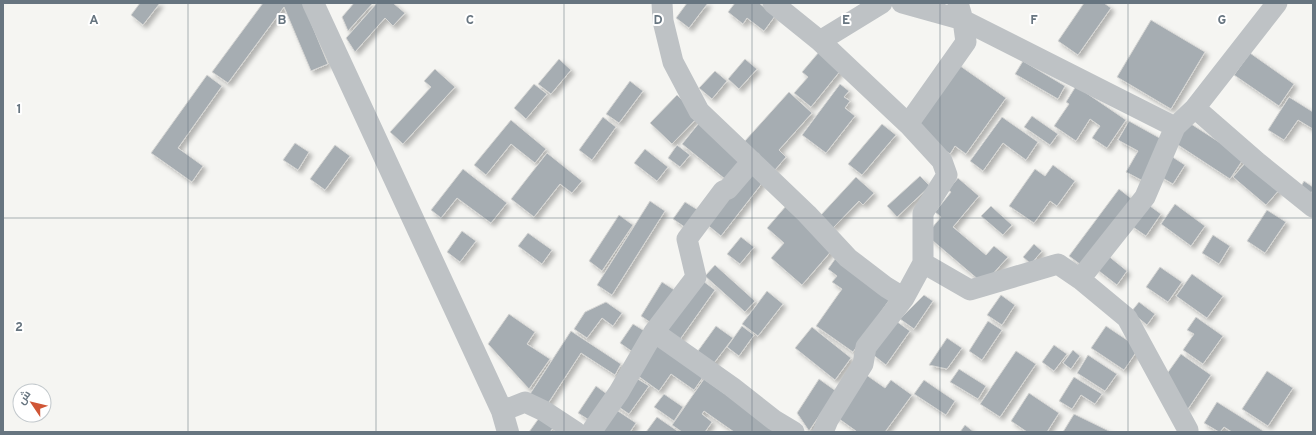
<svg xmlns="http://www.w3.org/2000/svg" width="1316" height="435" font-family="Overpass,Cairo,sans-serif">
	<style>
		.building { fill: #a6adb2; stroke: #d6d6d4; filter: url(#shadow) }
		.lines { fill: none; stroke-linecap: round; stroke-linejoin: round }
		.minor { stroke: #bec2c5; stroke-width: 21 }
		.tertiary { stroke: #bec2c5; stroke-width: 22 }
		.grid { fill: none; stroke: #677580; stroke-width: 1; stroke-opacity: 0.55 }
		.grid-label { font-size: 13px; text-anchor: middle; font-weight: bold; fill: #677580; stroke: #fff; stroke-width: 4; stroke-linejoin: round; paint-order: stroke }
	</style>
	<defs>
		<filter id="shadow"><feDropShadow dx="3.5" dy="3.5" stdDeviation="2" flood-color="#0004"/></filter>
	</defs>
	<rect width="100%" height="100%" fill="#f5f5f2"/>
	<!-- building -->
	<path class="building" d="M140,3H160L143,25L131,15Z
		M263,3H303L328,64L311,71L284,7L228,83L212,72Z
		M354,3H373L348,31L342,17Z
		M377,3H393L405,13L393,26L385,18L355,52L346,38Z
		M687,3H708L689,28L676,18Z
		M735,3H759L775,16L764,31L747,18L743,24L728,12Z
		M1084,3H1104L1111,8L1078,55L1058,41Z
		M1151,20L1205,52L1171,109L1117,77Z
		M819,52L841,70L811,107L794,93L808,77L802,72Z
		M1250,53L1294,84L1279,106L1234,75Z
		M559,59L571,70L551,94L538,84Z
		M745,59L757,69L739,89L728,79Z
		M1023,61L1065,86L1058,99L1015,74Z
		M956,63L1006,98L966,154L955,146L950,154L911,127Z
		M435,69L455,87L403,144L390,132L431,87L424,81Z
		M715,71L727,81L712,99L699,88Z
		M207,75L222,86L178,148L203,166L192,182L151,153Z
		M630,81L643,91L619,123L606,114Z
		M534,84L547,94L526,119L514,108Z
		M840,84L849,91L844,97L850,101L845,108L855,116L826,153L802,135Z
		M1076,86L1126,120L1107,148L1092,138L1100,126L1090,119L1076,141L1054,126L1069,104L1066,102Z
		M789,92L812,113L779,150L786,157L775,170L744,142Z
		M677,95L699,116L672,144L650,123Z
		M1289,97L1313,112V129L1298,120L1284,140L1268,130Z
		M1032,116L1058,134L1050,145L1024,127Z
		M603,117L616,127L592,160L579,150Z
		M1002,117L1038,142L1026,160L1003,143L983,171L970,161Z
		M511,120L546,149L535,163L511,144L486,175L474,165Z
		M1129,121L1165,141L1143,181L1126,172L1138,151L1118,140Z
		M1188,122L1244,158L1230,179L1175,143Z
		M699,123L742,159L725,179L682,144Z
		M882,124L896,135L862,175L848,164Z
		M295,143L309,152L298,170L283,160Z
		M335,145L350,156L325,190L310,179Z
		M677,145L690,155L680,167L668,158Z
		M645,149L668,167L657,181L634,163Z
		M547,153L582,181L572,193L560,184L534,217L511,199Z
		M1171,156L1185,165L1173,184L1159,176Z
		M1247,161L1280,189L1266,205L1233,177Z
		M1053,165L1075,181L1057,206L1050,201L1034,223L1009,206L1035,169L1045,176Z
		M463,169L507,203L491,223L457,198L441,218L431,210Z
		M746,170L763,182L721,236L705,223Z
		M920,176L930,186L897,217L887,206Z
		M856,177L874,193L863,205L859,201L833,228L820,216Z
		M958,178L979,196L953,227L986,255L994,246L1008,257L990,277L980,281L926,235L941,217L935,212L951,192L948,190Z
		M1304,181L1313,187V190L1309,197L1299,190Z
		M1119,189L1132,199L1081,265L1069,256Z
		M650,201L665,211L612,295L597,285Z
		M685,202L698,210L686,228L673,219Z
		M1146,203L1161,214L1146,236L1130,225Z
		M1175,204L1205,226L1191,246L1161,224Z
		M786,206L834,248L802,285L771,258L784,243L767,228Z
		M991,206L1012,225L1003,235L981,216Z
		M1267,210L1286,222L1265,253L1247,241Z
		M619,215L633,225L602,271L589,261Z
		M462,231L476,241L460,262L447,252Z
		M528,233L552,250L542,264L518,246Z
		M1213,235L1230,246L1219,264L1202,253Z
		M741,237L754,247L740,264L727,254Z
		M1034,244L1042,251L1031,264L1023,257Z
		M1106,254L1127,271L1117,285L1095,268Z
		M835,259L890,299L853,352L816,326L842,289L832,282L837,276L828,269Z
		M715,265L755,301L745,312L705,276Z
		M1160,267L1182,282L1168,302L1146,287Z
		M1192,274L1223,296L1207,318L1176,296Z
		M699,278L715,290L676,345L660,333Z
		M662,282L676,291L654,325L641,316Z
		M767,291L783,304L758,336L742,324Z
		M924,295L933,301L914,329L900,319Z
		M1001,295L1015,305L1002,325L987,315Z
		M606,302L622,313L613,326L602,318L587,338L574,329L585,312Z
		M1139,302L1155,314L1147,325L1131,312Z
		M509,314L535,332L527,344L550,359L529,389L488,344Z
		M1196,317L1223,336L1203,364L1183,350L1194,334L1187,330Z
		M896,321L910,331L886,365L872,354Z
		M988,321L1002,330L982,360L969,351Z
		M633,324L648,333L634,353L620,343Z
		M716,326L733,338L711,367L695,355Z
		M742,326L754,335L739,356L727,347Z
		M1106,326L1139,348L1124,370L1091,348Z
		M812,327L851,358L835,380L795,348Z
		M571,331L621,364L615,375L581,353L547,405L530,394Z
		M947,338L962,348L947,369L929,365Z
		M655,344L703,377L694,390L671,374L659,391L634,373Z
		M1054,345L1067,354L1054,371L1042,362Z
		M1073,350L1080,356L1071,369L1063,363Z
		M1016,351L1036,364L1000,417L980,404Z
		M1181,354L1211,375L1188,409L1183,405L1166,375Z
		M1088,355L1117,374L1105,391L1077,373Z
		M959,369L986,386L978,399L950,382Z
		M1267,371L1293,388L1268,426L1242,409Z
		M865,374L885,388L891,380L912,395L885,432H855L856,431L835,416Z
		M633,376L649,386L629,414L613,403Z
		M1074,377L1102,394L1095,404L1081,395L1072,409L1059,401Z
		M704,379L779,432H734L704,411L702,414L712,422L705,432H682L672,425Z
		M819,379L836,391L809,431L797,413Z
		M924,380L955,401L946,415L914,394Z
		M596,386L607,394L589,420L578,413Z
		M1029,393L1059,413L1047,432H1027L1011,421Z
		M664,394L683,407L674,421L654,407Z
		M1217,402L1265,432H1232L1224,427L1220,432H1219L1204,423Z
		M612,407L636,423L630,432H594Z
		M1074,414L1111,432H1063Z
		M657,417L679,432H646Z
		M539,418L553,428L550,432H529Z
		M965,425L974,432H960Z"/>
	<g class="lines">
		<!-- minor -->
		<path class="minor" d="M662,3L663,21L673,62L699,111L807,214L848,258L886,287L904,298
			M773,3L820,41L908,124L942,161L947,175L923,213V263L904,298L866,347L863,364L828,420L823,432
			M902,3L963,20L1175,127
			M820,41L882,3
			M1195,108L1257,162L1313,207
			M908,124L966,42L963,20L958,3
			M923,263L970,290L1058,264L1080,279L1127,318L1188,430L1187,432
			M1080,279L1145,197L1175,127L1195,108L1277,3
			M654,332L732,387L774,420L794,432
			M502,411L525,402L544,411L576,432
			M591,432L619,392L654,332L696,277L687,239L723,191L728,189L752,161"/>
		<!-- tertiary -->
		<path class="tertiary" d="M313,3L502,411L508,432"/>
	</g>
	<!-- grid -->
	<path class="grid" d="M188,3V432M376,3V432M564,3V432M752,3V432M940,3V432M1128,3V432M3,218H1313"/>
	<g class="grid-label">
		<text x="94" y="24">A</text>
		<text x="282" y="24">B</text>
		<text x="470" y="24">C</text>
		<text x="658" y="24">D</text>
		<text x="846" y="24">E</text>
		<text x="1034" y="24">F</text>
		<text x="1222" y="24">G</text>
		<text x="19" y="113">1</text>
		<text x="19" y="331">2</text>
	</g>
	<!-- border -->
	<rect width="1316" height="435" fill="none" stroke="#677580" stroke-width="8"/>
	<!-- north arrow -->
	<g transform="translate(32 403) rotate(305)"><circle r="19" fill="#ffffff" stroke="#c2c8cc"/>
	<path d="M0-3L7 15L0 10L-7 15Z" fill="#d05636"/>
	<text y="-6" font-size="11" font-weight="bold" text-anchor="middle" fill="#677580">ش</text>
	</g>
</svg>
